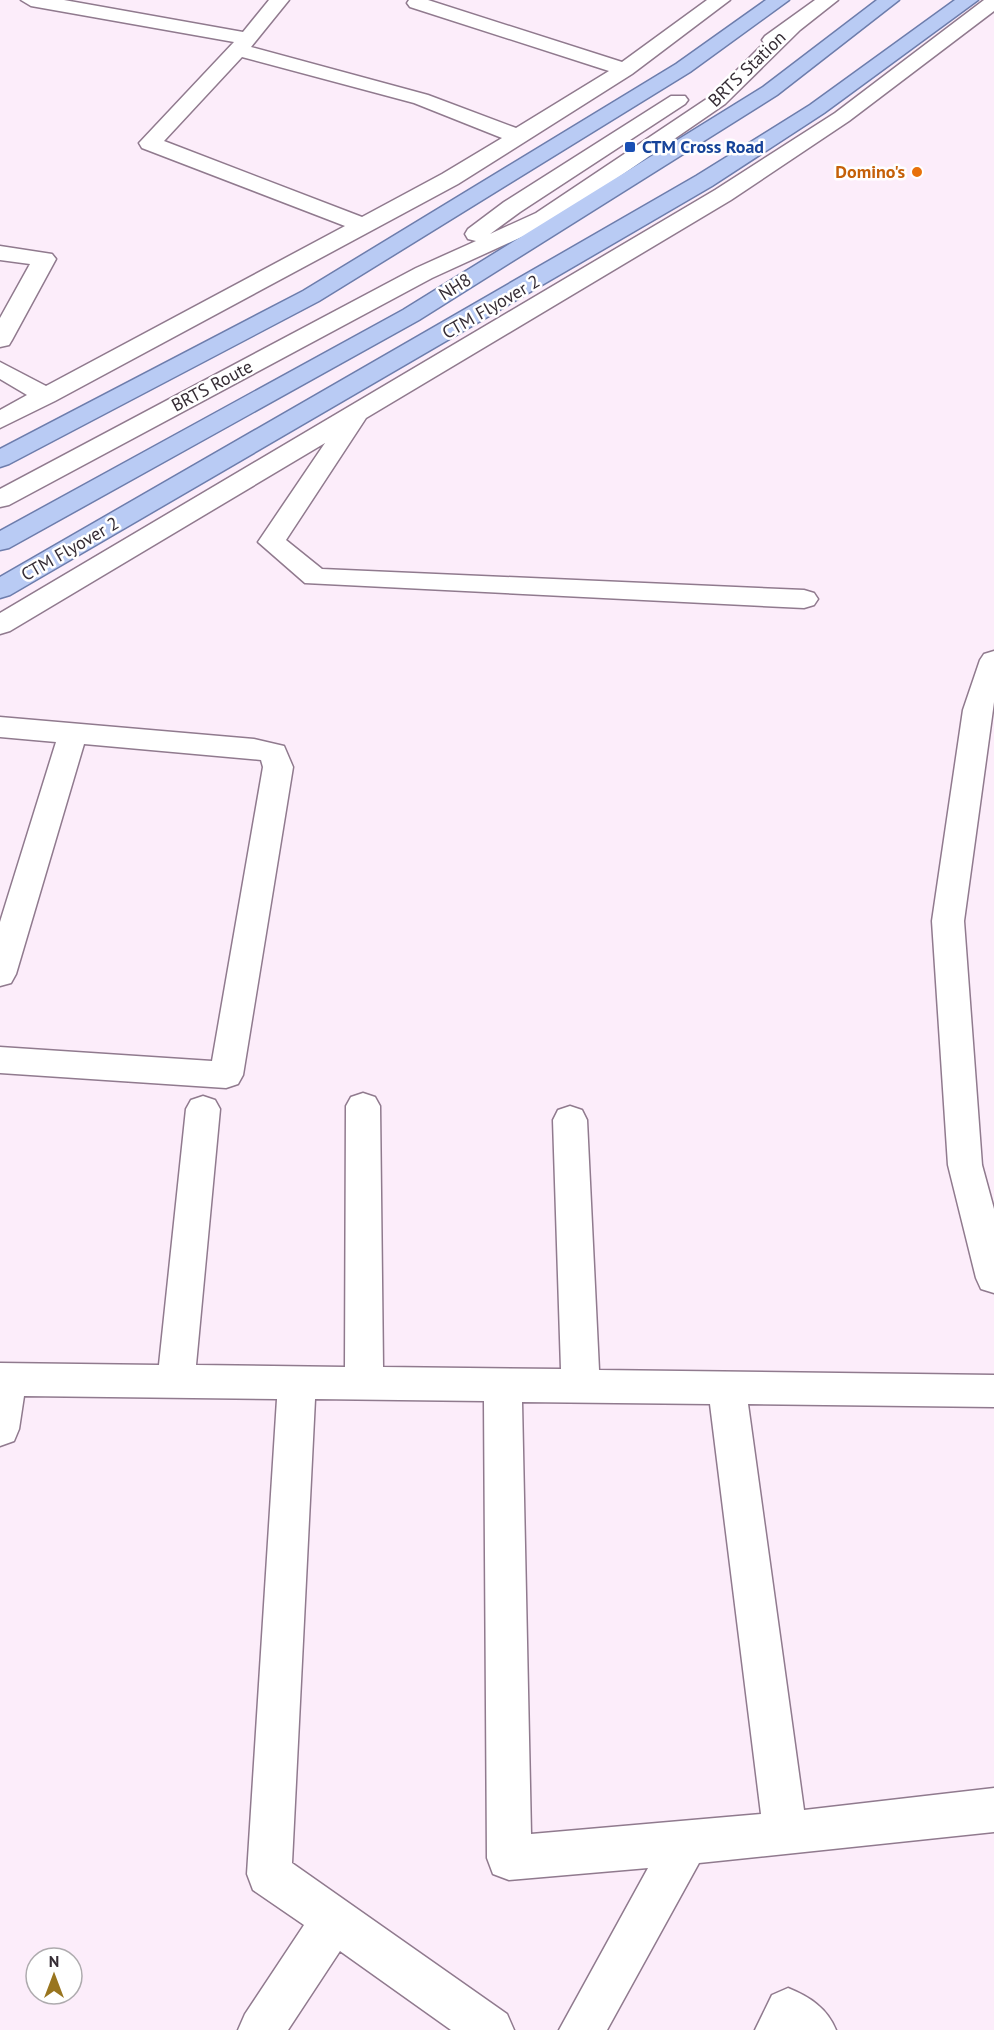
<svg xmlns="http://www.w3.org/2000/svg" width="994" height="2030" font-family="'PT Sans',sans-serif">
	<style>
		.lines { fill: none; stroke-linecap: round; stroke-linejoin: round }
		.minor-casing { stroke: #907a8e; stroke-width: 3 }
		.major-casing { stroke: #6d7dac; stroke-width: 3 }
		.minor { fill: #fff; fill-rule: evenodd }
		.major { fill: #b9cbf4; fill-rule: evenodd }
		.transit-dot { fill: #1a4fb4; stroke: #fff; stroke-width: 2 }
		.food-dot { fill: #e8710a; stroke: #fff; stroke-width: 2 }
		.labels { text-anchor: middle; stroke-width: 5; stroke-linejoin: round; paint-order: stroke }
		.far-street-label { font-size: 18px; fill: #352c34; stroke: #fff }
		.far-transit-label { font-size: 18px; font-weight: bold; fill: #164399; stroke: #fff; text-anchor: start }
		.far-food-label { font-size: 18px; font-weight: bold; fill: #c56008; stroke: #fff; text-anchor: end }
	</style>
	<rect width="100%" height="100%" fill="#fcedfa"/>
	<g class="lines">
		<defs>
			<path id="minor" d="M21,0H64L243,32L269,0H289L251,47L428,95L516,128L609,71L410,7L407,3L409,0H428L622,62L707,0H730L632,74L458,184L55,401L0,428V410L27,395L0,379V362L46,386L345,226L142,148L139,143L234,42L31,6ZM242,57L414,103L502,138L442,174L362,217L164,141Z
				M815,0H838L800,30L725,104L552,223L432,278L9,505L0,507V489L416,268L476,241L468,239L465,234L468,229L504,202L671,96H685L688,100L685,104L520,212L490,234L536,213L711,96L764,43L762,40L765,36Z
				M984,0H994V11L849,121L731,200L366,418L286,540L322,569L804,590L814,593L818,599L814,605L804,608L305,583L258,542L325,443L10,631L0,634V613L715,190L835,113Z
				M0,246L52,254L56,259L12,340L9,345L0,347V318L30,264L0,260Z
				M994,651V702L964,921L982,1165L994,1209V1293L981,1289L976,1278L948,1165L932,921L963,710L980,660L984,654Z
				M0,717L254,739L284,746L293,767L243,1075L238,1084L226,1088L0,1073V1047L212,1061L263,767L261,760L84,744L16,974L11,983L0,986V922L56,742L0,737Z
				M363,1093L375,1097L380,1106L383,1367L561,1369L553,1120L558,1110L570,1106L582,1110L587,1120L599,1370L994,1375V1407L748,1404L804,1810L994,1788V1832L699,1863L607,2030H559L648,1868L509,1880L493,1874L487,1858L484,1401L315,1399L292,1863L507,2014L514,2030H451L340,1951L288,2030H238L245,2014L304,1925L253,1890L247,1874L277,1399L24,1396L19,1429L14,1441L0,1446V1363L159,1365L186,1109L191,1100L203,1096L215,1100L220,1109L196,1365L345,1367L346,1106L351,1097ZM522,1402L710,1404L761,1814L531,1834Z
				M788,1988C810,1997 827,2008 836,2030H755L772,1995Z"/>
			<path id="major" d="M766,0H789L690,72L319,301L9,464L0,467V449L303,291L676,64Z
				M877,0H899L777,95L419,320L9,548L0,550V531L403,310L763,87Z
				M955,0H978L824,113L712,186L10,595L0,598V577L696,176L810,105Z"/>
		</defs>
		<!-- minor casing -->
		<use href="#minor" class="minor-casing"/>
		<!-- major casing -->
		<use href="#major" class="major-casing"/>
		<!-- minor -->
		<use href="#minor" class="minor"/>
		<!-- major -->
		<use href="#major" class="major"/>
	</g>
	<!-- markers -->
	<rect class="transit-dot" x="624" y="141" width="12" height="12" rx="3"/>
	<circle class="food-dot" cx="917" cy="172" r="6"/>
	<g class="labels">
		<!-- far-street labels -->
		<g class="far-street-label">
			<text transform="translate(747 69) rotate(-44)" y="6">BRTS Station</text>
			<text transform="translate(455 287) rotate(-32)" y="6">NH8</text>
			<text transform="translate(491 307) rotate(-30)" y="6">CTM Flyover 2</text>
			<text transform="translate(212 386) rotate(-28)" y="6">BRTS Route</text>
			<text transform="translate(70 549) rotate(-30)" y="6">CTM Flyover 2</text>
		</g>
		<!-- far-transit labels -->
		<g class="far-transit-label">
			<text x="642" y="153">CTM Cross Road</text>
		</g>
		<!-- far-food labels -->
		<g class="far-food-label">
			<text x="905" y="178">Domino's</text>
		</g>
	</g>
	<!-- north arrow -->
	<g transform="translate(54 1976)"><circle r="28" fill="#ffffff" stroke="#aeabae" stroke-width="1.5"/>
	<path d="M0-4.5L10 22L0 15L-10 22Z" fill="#99751f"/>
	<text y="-9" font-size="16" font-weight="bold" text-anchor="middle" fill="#352c34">N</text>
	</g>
</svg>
